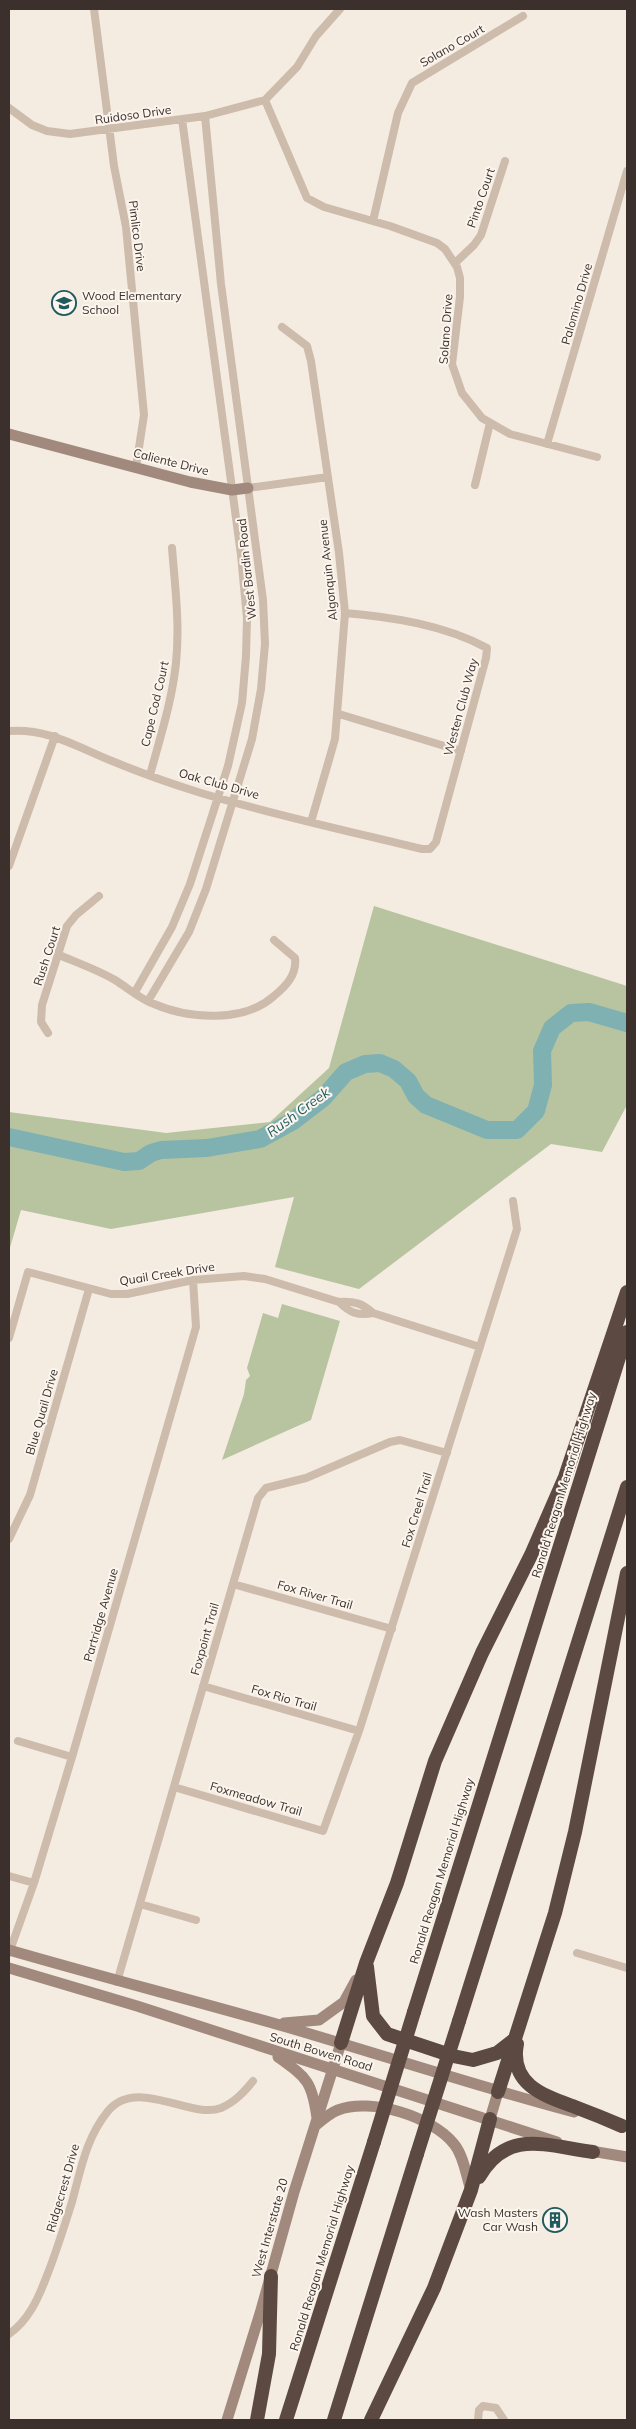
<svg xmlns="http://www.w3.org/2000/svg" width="636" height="2429" font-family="Mulish,sans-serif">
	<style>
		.green { fill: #b8c4a0 }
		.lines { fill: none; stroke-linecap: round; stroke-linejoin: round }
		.river { stroke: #7fb0b2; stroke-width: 18 }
		.street { stroke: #cdbbac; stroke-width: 8 }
		.secondary { stroke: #a18a7d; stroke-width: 11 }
		.highway { stroke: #5c4a42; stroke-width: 14 }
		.highway-bridge { stroke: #5c4a42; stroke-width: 14 }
		.labels { text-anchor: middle; stroke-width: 4; stroke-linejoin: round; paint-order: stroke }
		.street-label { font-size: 12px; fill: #3b302b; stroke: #fbf5ee }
		.poi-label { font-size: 12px; fill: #3b302b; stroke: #fbf5ee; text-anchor: start }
		.water-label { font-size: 14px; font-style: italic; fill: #1f5a5e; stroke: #fbf5ee }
	</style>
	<rect width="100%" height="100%" fill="#f4ebe1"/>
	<!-- green -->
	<path class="green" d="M374,906L627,986V1105L602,1152L551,1144L359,1289L275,1267L294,1197L111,1229L21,1210L9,1251V1112L166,1133L270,1122L329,1068Z
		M282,1304L340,1321L311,1420L222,1460L244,1394L246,1380L250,1376L247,1368L263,1313L278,1318Z"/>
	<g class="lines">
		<!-- river -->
		<path class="river" d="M9,1137L124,1162L139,1161L151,1153L161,1150L207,1148L260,1139L293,1121L323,1098L346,1072L365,1064L380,1063L394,1069L408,1081L416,1096L426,1105L487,1130H517L536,1111L543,1085L542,1051L552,1028L571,1013L589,1012L627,1023"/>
		<!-- street -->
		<path class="street" d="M94,9L114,166L126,227L144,415L136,467
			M265,100L307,198L324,207L390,226L437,243L445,249L457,267L460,278V297L452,364L462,393L482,418L510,434L597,457
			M9,108L32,125L47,131L70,134L205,116L265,100L297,67L316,36L340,9
			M373,221L398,113L412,83L523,16
			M455,263L474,245L481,235L505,161
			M282,327L307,346L311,361L339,553L345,613L335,739L311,822
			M547,444L627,171
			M475,485L490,423
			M248,488L328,477
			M339,714L461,751
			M9,731C48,728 77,747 112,761C141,773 172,784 201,793C274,815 348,831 422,849H430L436,842L486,658L487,648C445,625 392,617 345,613
			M150,775C160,738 172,701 176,663C180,625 175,586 172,548
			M9,866L55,736
			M59,955C78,963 98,970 115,980C128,988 140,999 154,1004C189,1019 244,1023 274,996C286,986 297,975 295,958L274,940
			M135,992L172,927L190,884L228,766L242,703L246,656L247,618L241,555L182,119
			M148,1001L189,932L206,889L252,739L261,689L265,644L263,600L221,284L205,116
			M48,1033L41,1022L42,1005L67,926L76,915L99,896
			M339,1302C350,1313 358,1316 373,1313L480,1347
			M9,1338L28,1272L111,1294H127L193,1280L244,1276L265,1279L339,1302C354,1301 362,1303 373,1313
			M9,1539L30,1495L89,1289
			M233,1584L392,1629
			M203,1686L359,1731
			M18,1741L72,1757
			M174,1787L323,1831L359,1731L517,1229L513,1201
			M9,1876L34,1883
			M140,1904L196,1920
			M9,1953L34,1883L72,1757L196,1327L193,1280
			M577,1953L627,1968
			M117,1982L258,1498L266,1488L306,1478L390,1442L400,1440L447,1453
			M9,2334C28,2321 38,2299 46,2278C56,2253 64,2227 72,2202C81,2169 86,2138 108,2111C137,2076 191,2120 221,2108C235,2102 244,2092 253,2081
			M478,2420L479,2410L483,2406L496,2408L504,2420"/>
		<!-- secondary -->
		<path class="secondary" d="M9,434L190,482L232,490L248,488
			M9,1950C102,1977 196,2001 290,2028C385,2056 479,2087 574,2112
			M9,1968L137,2006L557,2142
			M284,2023L319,2020L344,2002L356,1980
			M278,2057C307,2078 312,2081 317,2118
			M490,2119L498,2092
			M316,2125C323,2119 330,2113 338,2110C371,2097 433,2117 454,2144C464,2156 466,2176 471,2190
			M585,2150L627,2157
			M227,2420L261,2310L294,2192L341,2043"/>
		<!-- highway -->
		<path class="highway" d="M367,1967L373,2016L387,2034L453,2056L473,2060L497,2053L515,2039
			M414,2012L627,1332
			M459,2021L627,1487
			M341,2043L366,1963L397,1883L435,1761L482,1653L531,1555L565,1477L627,1292
			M517,2044C509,2085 545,2096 575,2107C591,2113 606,2119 622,2126
			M498,2092L555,1913L575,1832L627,1573
			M479,2177C507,2128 547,2146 593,2152
			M257,2420L269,2354L271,2276
			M286,2420L374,2142
			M334,2420L417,2154
			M371,2420L434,2288L471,2190L490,2119"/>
		<!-- highway-bridge -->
		<path class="highway-bridge" d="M374,2142L414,2012
			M417,2154L459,2021"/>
	</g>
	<!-- icons -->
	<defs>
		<symbol id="school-ring" viewBox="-11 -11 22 22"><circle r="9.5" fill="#fbf5ee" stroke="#1f5a5e" stroke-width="1.5"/><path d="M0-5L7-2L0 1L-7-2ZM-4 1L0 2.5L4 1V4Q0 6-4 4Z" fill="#1f5a5e"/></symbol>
		<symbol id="building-ring" viewBox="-11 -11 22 22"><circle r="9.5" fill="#fbf5ee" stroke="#1f5a5e" stroke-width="1.5"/><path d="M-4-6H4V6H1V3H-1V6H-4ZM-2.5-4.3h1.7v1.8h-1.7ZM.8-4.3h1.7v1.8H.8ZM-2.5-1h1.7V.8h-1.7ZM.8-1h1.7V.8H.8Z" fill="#1f5a5e"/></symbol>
	</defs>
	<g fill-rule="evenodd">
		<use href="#school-ring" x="50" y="289" width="28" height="28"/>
		<use href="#building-ring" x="541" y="2206" width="28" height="28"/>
	</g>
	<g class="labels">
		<!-- street labels -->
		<g class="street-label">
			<text transform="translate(452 46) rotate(-30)" y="4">Solano Court</text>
			<text transform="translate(133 115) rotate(-8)" y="4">Ruidoso Drive</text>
			<text transform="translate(481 198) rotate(-71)" y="4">Pinto Court</text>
			<text transform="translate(137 236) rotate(83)" y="4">Pimlico Drive</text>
			<text transform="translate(577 304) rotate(-74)" y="4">Palomino Drive</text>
			<text transform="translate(446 329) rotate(-86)" y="4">Solano Drive</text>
			<text transform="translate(171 462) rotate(14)" y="4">Caliente Drive</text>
			<text transform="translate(247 569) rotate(-96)" y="4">West Bardin Road</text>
			<text transform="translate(328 570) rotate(-96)" y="4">Algonquin Avenue</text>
			<text transform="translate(155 704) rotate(-77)" y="4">Cape Cod Court</text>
			<text transform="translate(461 707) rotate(-75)" y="4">Westen Club Way</text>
			<text transform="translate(219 784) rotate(16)" y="4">Oak Club Drive</text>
			<text transform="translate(47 956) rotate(-72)" y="4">Rush Court</text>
			<text transform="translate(167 1274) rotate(-9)" y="4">Quail Creek Drive</text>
			<text transform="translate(42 1412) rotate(-74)" y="4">Blue Quail Drive</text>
			<text transform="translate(564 1485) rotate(-73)" y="4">Ronald Reagan Memorial Highway</text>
			<text transform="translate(417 1510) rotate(-73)" y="4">Fox Creel Trail</text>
			<text transform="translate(315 1595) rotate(16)" y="4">Fox River Trail</text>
			<text transform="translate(101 1615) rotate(-74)" y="4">Partridge Avenue</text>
			<text transform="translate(205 1639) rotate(-74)" y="4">Foxpoint Trail</text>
			<text transform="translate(284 1698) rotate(16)" y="4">Fox Rio Trail</text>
			<text transform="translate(256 1799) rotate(16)" y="4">Foxmeadow Trail</text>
			<text transform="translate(442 1871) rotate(-73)" y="4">Ronald Reagan Memorial Highway</text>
			<text transform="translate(321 2052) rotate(17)" y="4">South Bowen Road</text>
			<text transform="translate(63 2188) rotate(-74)" y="4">Ridgecrest Drive</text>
			<text transform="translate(270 2228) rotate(-74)" y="4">West Interstate 20</text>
			<text transform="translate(322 2258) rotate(-73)" y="4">Ronald Reagan Memorial Highway</text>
		</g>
		<!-- poi labels -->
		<g class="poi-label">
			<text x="82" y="300">Wood Elementary<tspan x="82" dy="14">School</tspan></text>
			<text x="538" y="2217" text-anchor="end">Wash Masters<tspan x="538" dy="14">Car Wash</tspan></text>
		</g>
		<!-- water labels -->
		<g class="water-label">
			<text transform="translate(298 1112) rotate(-36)" y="5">Rush Creek</text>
		</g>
	</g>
	<!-- border -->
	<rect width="636" height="2429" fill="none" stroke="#3b302b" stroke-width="20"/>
</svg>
